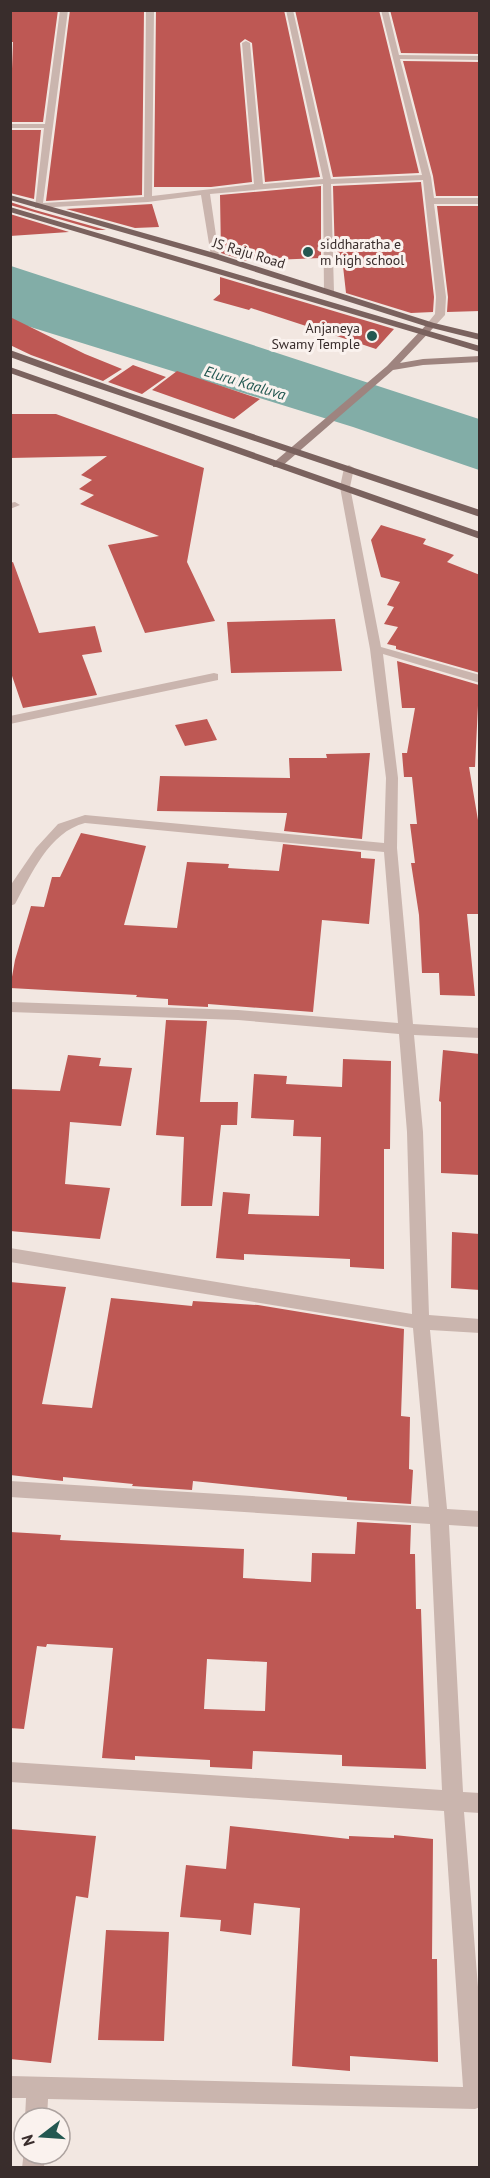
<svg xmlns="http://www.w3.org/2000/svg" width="490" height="2178" font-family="'PT Sans',sans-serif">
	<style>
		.water { fill: #82ada7 }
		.building { fill: #be5854; fill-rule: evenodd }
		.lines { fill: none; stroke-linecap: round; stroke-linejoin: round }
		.street { fill: #cab5ae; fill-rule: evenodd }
		.secondary { fill: #9e847f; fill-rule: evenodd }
		.primary { fill: #7a625e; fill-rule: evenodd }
		.poi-dot { fill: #235851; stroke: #faf2ee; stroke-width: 2 }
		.labels { text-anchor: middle; stroke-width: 6; stroke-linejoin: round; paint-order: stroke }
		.far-poi-label { font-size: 14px; fill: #392d2c; stroke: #faf2ee; text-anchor: start }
		.far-street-label { font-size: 14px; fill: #392d2c; stroke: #faf2ee }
		.far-water-label { font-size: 15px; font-style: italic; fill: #235851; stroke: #faf2ee }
	</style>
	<rect width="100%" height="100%" fill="#f2e7e1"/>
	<!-- water -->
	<path class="water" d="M11,266L479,419V470L353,427L11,321Z"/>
	<!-- building -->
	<path class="building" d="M10,10H58L43,122H10L13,42H10Z
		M70,10H144L142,195L46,201Z
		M156,10H284L320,177L265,182L252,43L245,39L240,43L252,182L211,187H154Z
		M295,10H379L419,173L333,177Z
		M390,10H480V54L401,53Z
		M403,61L480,62V196H436L433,176Z
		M10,130H41L34,199L10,193Z
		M421,182L434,297L433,312L411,313L346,293L342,257L335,258L333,186Z
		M321,186V258L246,261L221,253L220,195Z
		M10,202L35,210L106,230H97L10,205Z
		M152,204L159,227L135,228L66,209Z
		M437,206H480V311L447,312L448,297Z
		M10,214L69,232L10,236Z
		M220,277L394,329L376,349L352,341L251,308L249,310L213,300L220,294Z
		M10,317L85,354L122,369L103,381L31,355L10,345Z
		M133,365L166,377L142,394L108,382Z
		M177,371L260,399L234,419L152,390Z
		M10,414H56L204,468L187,562L215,621L145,633L108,545L159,536L80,504L94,495L79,489L92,480L81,475L107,456L10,458Z
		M381,525L426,539L423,544L454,555L447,562L480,575V673L396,649V646L387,644L398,627L384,624L394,607L387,605L400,582L381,577L371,540Z
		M13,562L39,633L95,626L102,652L82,655L97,695L23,708L10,670V563Z
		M335,619L342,671L231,673L227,622Z
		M397,661L479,685L475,767H469L480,832V914H467L475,996L440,995L439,973H422L419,915L411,863H415L410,824H417L412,777H404L402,753H407L415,708H402Z
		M207,719L217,740L185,746L175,725Z
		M370,753L362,839L284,831L287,813L157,811L160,776L290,778L289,758H327L326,754Z
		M81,833L146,846L124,925L177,928L187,862L229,864L228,868L279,871L283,844L361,852V858L375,859L369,924L322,920L313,1012L208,1004V1007L168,1005V999L136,997L137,995L10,988L15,960L31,906L44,907L52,877H60Z
		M166,1020L207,1021L200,1102H238L237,1125H221L212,1206H181L184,1137L156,1135Z
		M443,1050L480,1054V1175L441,1173V1102L439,1101Z
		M68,1055L101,1058L99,1066L132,1068L121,1126L70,1122L65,1184L110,1188L100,1239L10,1231V1089L60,1091Z
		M343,1059L391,1061L390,1149H384V1269L350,1267V1259L244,1254V1260L216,1258L223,1192L250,1194L248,1214L319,1216L321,1137L293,1136L294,1120L251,1118L254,1074L287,1076L286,1084L342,1087Z
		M452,1232L480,1234V1290L451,1288Z
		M10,1282L66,1287L42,1404L92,1408L111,1298L192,1306L193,1301L258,1305L404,1329L401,1416L410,1417L409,1469L413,1470L411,1504L347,1500V1497L193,1481L192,1490L132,1486L133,1484L63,1477V1481L10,1475Z
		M357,1522L411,1525L410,1554H415L416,1609H421L426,1769L342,1766V1755L253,1751L252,1769L210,1767V1760L135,1756V1760L102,1758L113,1648L47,1644L46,1647L37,1646L24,1729L10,1728V1532L61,1535L60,1540L244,1549L243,1578L311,1582L312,1553L355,1554ZM207,1659L267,1662L265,1711L204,1709Z
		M230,1826L349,1839V1836L394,1838V1835L433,1839L432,1959H437L438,2062L350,2056V2071L292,2066L300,1908L254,1903L251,1935L220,1931L221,1920L180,1917L186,1865L226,1869Z
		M10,1829L96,1836L88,1898L76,1896L51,2063L10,2059Z
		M106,1930L169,1932L164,2041L98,2040Z"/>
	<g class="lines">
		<!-- street -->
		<path class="street" d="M60,10H68L43,203L144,197L146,10H154L152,196L254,184L242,43L246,41L250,43L263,184L323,179L286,10H293L331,179L422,175L381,10H388L399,55L480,56V60L400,59L431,177L434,198H480V204H434L446,297L445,315L434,327L426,325L435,314L436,297L423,180L331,184L334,292L329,295L324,292L323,184L210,194L219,256L215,259L211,256L201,195L148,202L35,208L44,128H10V124H45Z
			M349,465L354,468L350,487L381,647L480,675V683L383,654L398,778L397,848L413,1024L480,1028V1038L414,1035L423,1132L429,1315L480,1319V1333L430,1330L447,1509L480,1511V1527L449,1525L463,1792L480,1793V1813L464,1812L480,2012V2107L475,2109L48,2099L47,2118H25L26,2098H10V2076L463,2087L444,1811L10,1782V1762L442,1790L430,1524L10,1497V1481L429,1507L413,1328L10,1262V1248L412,1314L407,1132L399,1034L238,1020L10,1012V1002L238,1010L398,1023L384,852L85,823C49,832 31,875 15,904L10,906V886L36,848L58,824L85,815L384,843L386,778L370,649L340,487L344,468Z
			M15,502L20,505L10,509V503Z
			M214,673L218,674V680L10,724V716Z
			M24,2151V2154H45L44,2168H22Z"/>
		<!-- secondary -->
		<path class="secondary" d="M428,323L436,325L400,363L423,359L480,356V362L423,365L393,370L281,467H273V463L387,366Z"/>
		<!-- primary -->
		<path class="primary" d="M10,195L218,254L434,323L480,334V340L428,327L212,258L10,200Z
			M10,207L480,346V352L10,212Z
			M10,350L130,393L480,510V517L65,377L10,357Z
			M10,367L480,532V539L10,373Z"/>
	</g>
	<!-- markers -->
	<g class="poi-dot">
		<circle cx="308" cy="252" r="6"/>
		<circle cx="372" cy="336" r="6"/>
	</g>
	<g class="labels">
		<!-- far-poi labels -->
		<g class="far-poi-label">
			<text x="320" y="249">siddharatha e<tspan x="320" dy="16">m high school</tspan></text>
			<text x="360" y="333" text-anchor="end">Anjaneya<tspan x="360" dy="16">Swamy Temple</tspan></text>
		</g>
		<!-- far-street labels -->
		<g class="far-street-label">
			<text transform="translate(249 253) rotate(17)" y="5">JS Raju Road</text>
		</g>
		<!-- far-water labels -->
		<g class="far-water-label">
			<text transform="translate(245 383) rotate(17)" y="5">Eluru Kaaluva</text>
		</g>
	</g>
	<!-- border -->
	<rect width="490" height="2178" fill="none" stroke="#392d2c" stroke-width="24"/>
	<!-- north arrow -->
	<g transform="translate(42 2136) rotate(253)"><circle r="28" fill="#faf2ee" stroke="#ada3a0" stroke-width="1.5"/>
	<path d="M0-4.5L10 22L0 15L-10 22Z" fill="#235851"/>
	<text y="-9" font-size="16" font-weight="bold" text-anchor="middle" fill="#392d2c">N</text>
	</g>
</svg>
